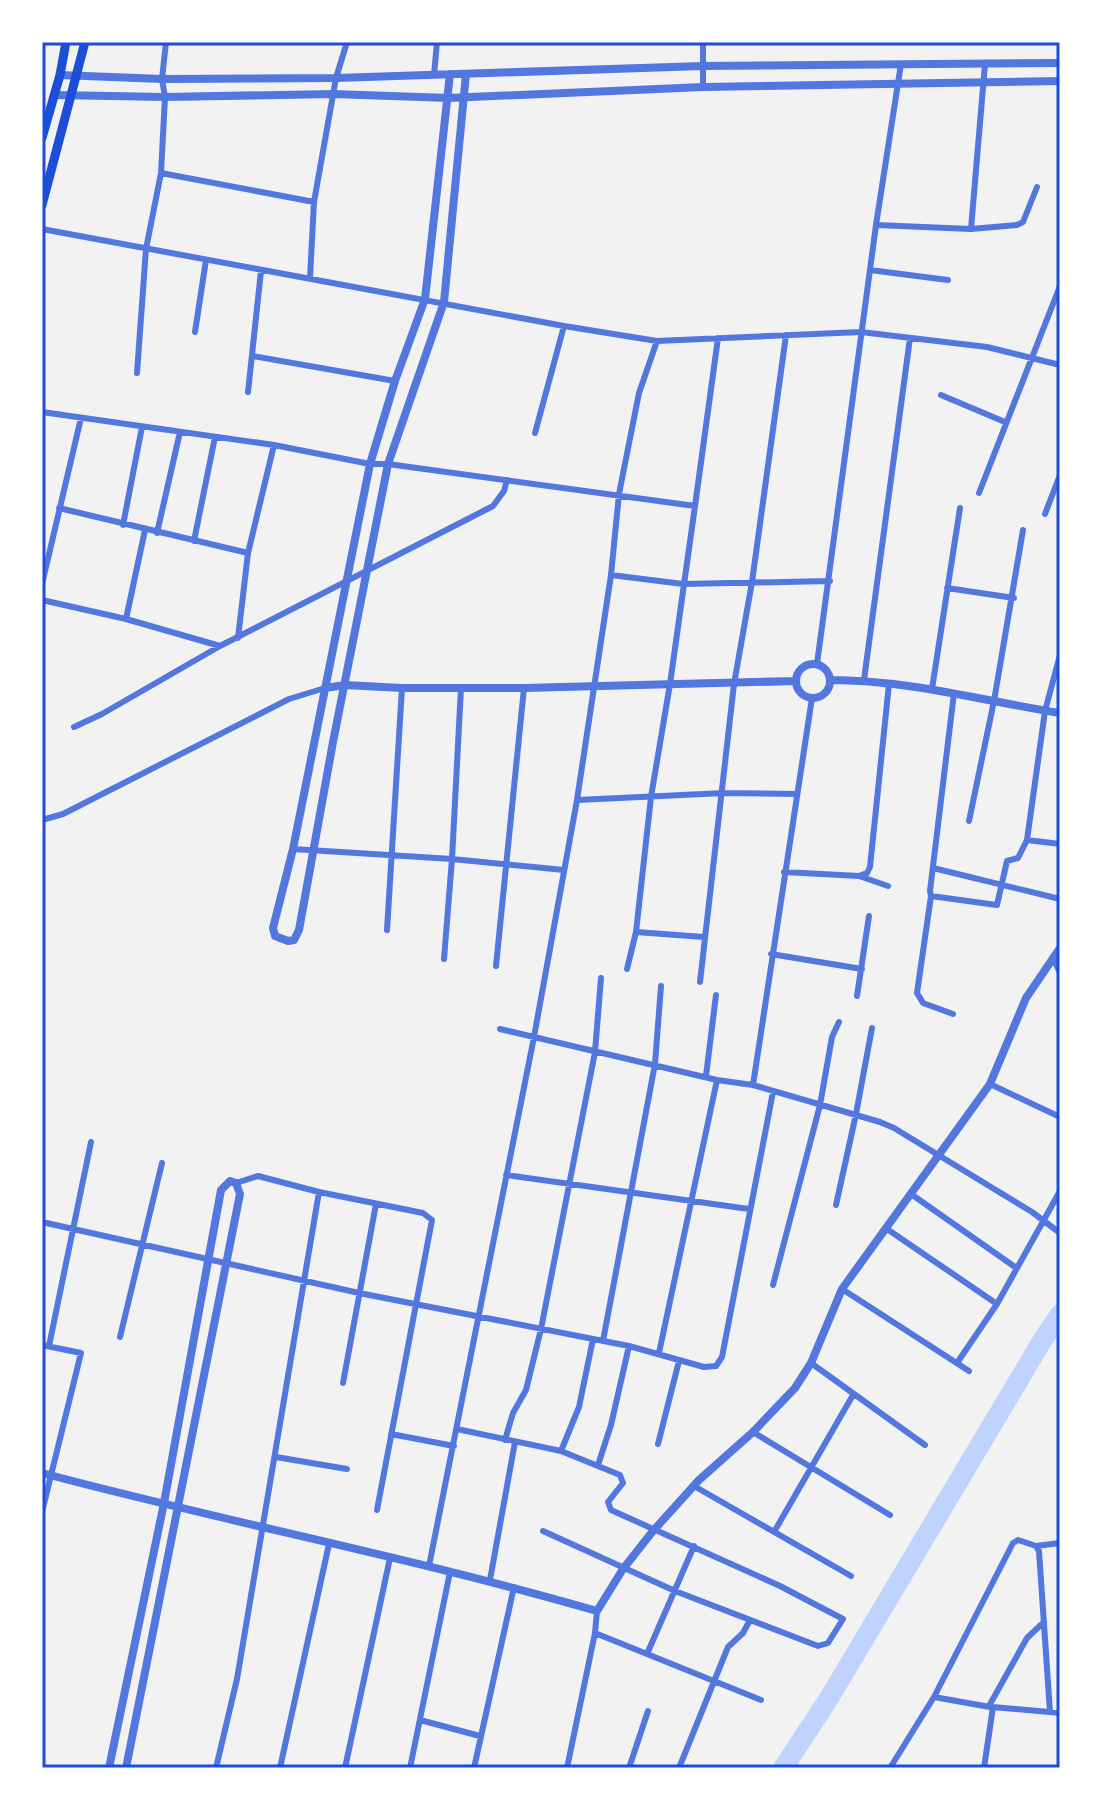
<svg xmlns="http://www.w3.org/2000/svg" width="1102" height="1810" font-family="'Libre Baskerville',serif">
	<style>
		.lines { fill: none; stroke-linecap: round; stroke-linejoin: round }
		.river { stroke: #bfd3fe; stroke-width: 20 }
		.minor { stroke: #5277de; stroke-width: 6 }
		.tertiary { stroke: #5277de; stroke-width: 8 }
		.secondary { stroke: #1d4ed8; stroke-width: 9 }
		.neatline { fill: none; stroke: #1d4ed8; stroke-width: 3 }
	</style>
	<rect width="100%" height="100%" fill="#f2f2f2"/>
	<g class="lines">
		<!-- river -->
		<path class="river" d="M783,1768L828,1700L1042,1341L1060,1314"/>
		<!-- minor -->
		<path class="minor" d="M703,42V87
			M434,75L437,42
			M161,173L314,202L336,78L347,42
			M876,225L971,229L1017,225L1023,222L1037,187
			M42,229L564,326L657,341L861,332L987,347L1060,365
			M971,229L985,64
			M870,270L948,280
			M310,278L314,202
			M195,332L206,260
			M253,356L395,381
			M137,373L146,249L161,173L165,97L162,79L166,42
			M248,392L261,271
			M941,395L1005,422
			M42,412L274,445L370,464H388L695,506L670,684L651,797L636,932L627,969
			M535,433L564,326
			M979,493L1060,286
			M695,506L718,338
			M59,508L248,553
			M1045,514L1060,475
			M123,525L142,427
			M157,533L180,432
			M194,541L215,437
			M611,575L683,584L830,581
			M42,584L81,418
			M947,588L1014,598
			M42,600L126,619L220,646
			M126,619L145,530
			M238,638L248,553L274,445
			M817,664L876,225L901,64
			M864,680L910,338
			M932,689L960,508
			M74,727L102,714L220,646L493,506L504,491L507,480
			M577,800L724,793L797,794
			M42,820L63,814L289,699L325,688
			M969,821L994,701L1023,530
			M1027,840L1060,844
			M293,849L452,859L564,870
			M933,868L1060,899
			M784,872L859,876L867,873L870,867L889,684
			M859,876L888,886
			M931,896L997,905L1007,861L1018,858L1027,840L1045,711L1060,655
			M387,930L402,688
			M636,932L704,937
			M771,954L862,969
			M1053,958L1060,973
			M444,959L452,859L461,688
			M496,966L524,688
			M700,982L734,684L752,582L786,335
			M857,996L869,916
			M953,1014L923,1003L917,993L931,896L930,891L954,693
			M500,1029L717,1080L753,1085L880,1122L894,1128L1032,1212L1060,1233
			M706,1076L716,995
			M990,1084L1060,1117
			M753,1085L812,698
			M506,1175L749,1209
			M236,1183L258,1176L319,1192L423,1213L432,1220L377,1510
			M911,1194L1015,1267
			M836,1205L856,1114L872,1028
			M42,1222L359,1293L629,1346L704,1367L716,1366L722,1357L773,1092
			M887,1229L997,1304
			M773,1285L820,1105L832,1037L839,1022
			M842,1289L969,1371
			M120,1337L162,1163
			M603,1341L655,1064L661,986
			M42,1345L81,1353L42,1512
			M49,1346L91,1142
			M659,1353L717,1080
			M811,1363L925,1445
			M957,1363L997,1304L1060,1191
			M343,1383L376,1204
			M457,1429L561,1451L620,1475L623,1483L608,1502L611,1510L780,1586L843,1619L828,1643L818,1646L675,1591L543,1531
			M753,1432L890,1515
			M391,1434L454,1446
			M505,1440L513,1413L526,1390L541,1329L595,1052L601,978
			M658,1444L679,1361
			M561,1451L579,1407L593,1339
			M276,1457L347,1469
			M598,1465L611,1425L629,1346
			M694,1486L851,1576
			M774,1532L853,1395
			M1036,1546L1060,1543
			M429,1566L534,1037L577,800L611,575L619,494L639,393L657,341
			M490,1580L515,1442
			M595,1633L647,1654L694,1546
			M647,1654L761,1700
			M934,1697L990,1707
			M989,1706L1027,1638L1044,1622
			M420,1720L480,1736
			M216,1768L237,1679L319,1192
			M280,1768L329,1544
			M345,1768L390,1558
			M410,1768L450,1572
			M474,1768L514,1587
			M567,1768L595,1633L597,1611
			M629,1768L648,1711
			M679,1768L728,1647L743,1633L750,1620
			M890,1768L934,1697L1013,1543L1018,1540L1036,1546L1039,1551L1050,1712
			M984,1768L993,1707L1060,1713"/>
		<!-- tertiary -->
		<path class="tertiary" d="M450,74L425,299L395,381L370,464L293,849L273,928L275,936L288,941L294,940L299,930L333,742L388,464L444,302L466,74
			M60,75L162,79L336,78L703,66L1060,63
			M54,95L165,97L333,94L449,98L703,87L1060,81
			M796 681a17 17 0 1 1 34 0a17 17 0 1 1-34 0Z
			M830,680C908,680 984,701 1060,713
			M325,688L345,685L402,688H524L796,681
			M42,1473C226,1522 414,1558 597,1611L623,1569L653,1531L699,1480L753,1432L795,1388L811,1363L842,1289L990,1084L1026,998L1060,948
			M109,1768L164,1503L221,1190L230,1181L236,1183L240,1194L126,1768"/>
		<!-- secondary -->
		<path class="secondary" d="M42,138L60,75L66,42
			M42,205L85,42"/>
	</g>
	<!-- border -->
	<rect width="1102" height="1810" fill="none" stroke="#ffffff" stroke-width="88"/>
	<rect x="44" y="44" width="1014" height="1722" class="neatline"/>
</svg>
